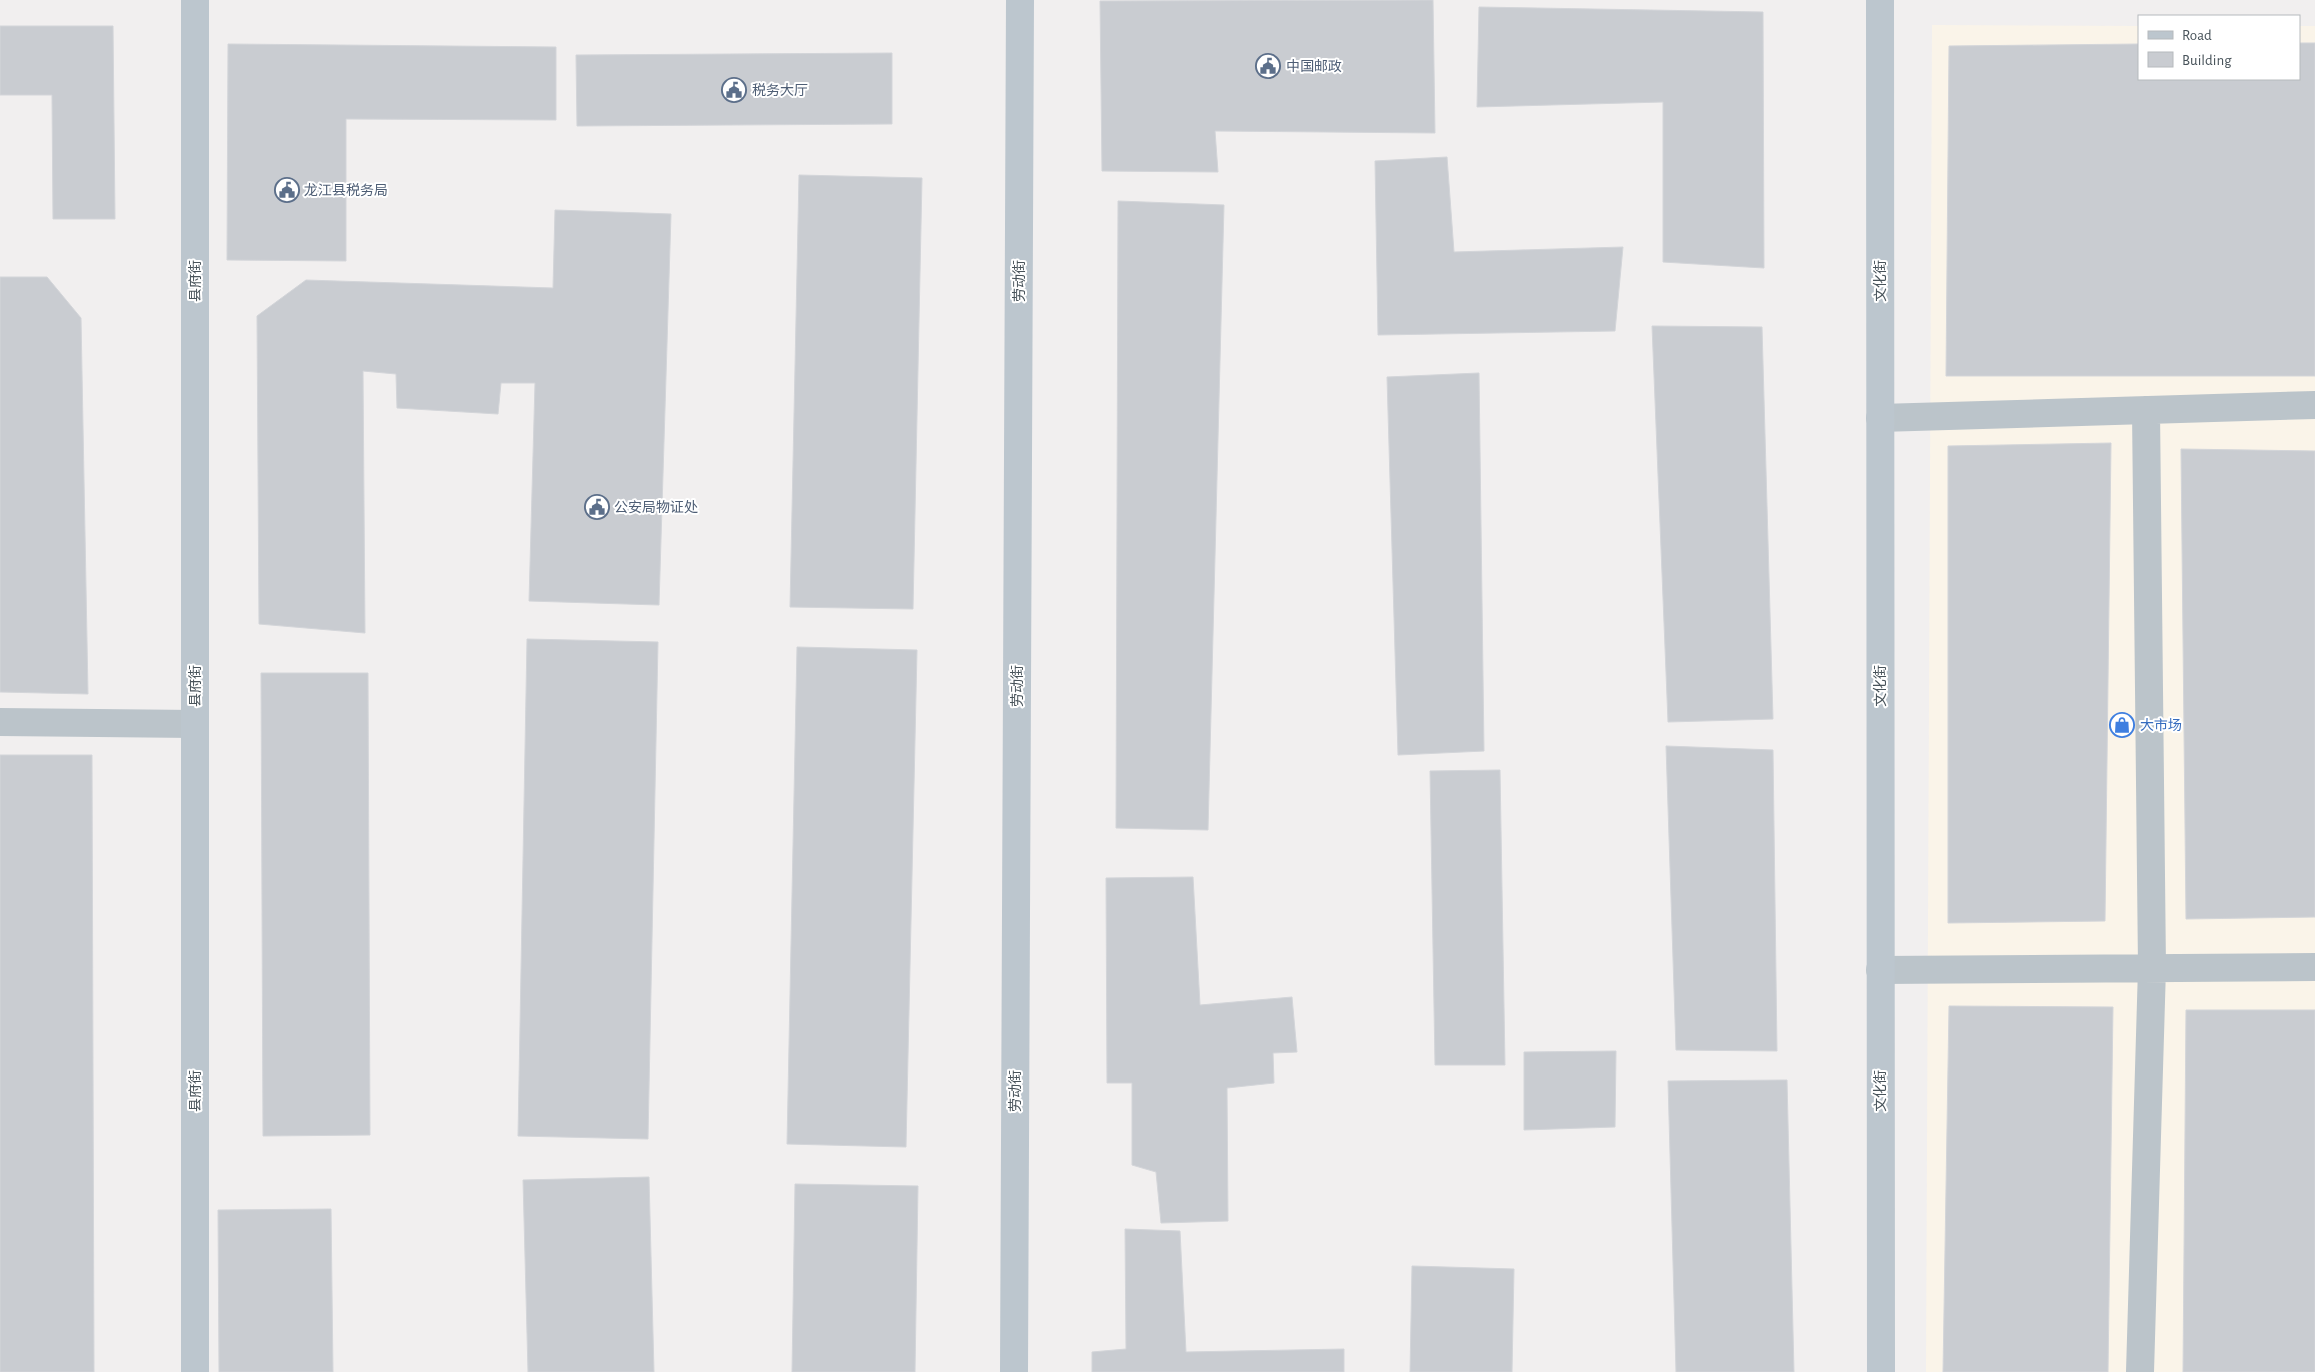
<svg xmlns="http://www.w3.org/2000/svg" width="2315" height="1372" font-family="'Alegreya Sans','Noto Sans SC',sans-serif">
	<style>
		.commercial { fill: #faf4e9 }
		.building { fill: #c9ccd1; stroke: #d3d5d9 }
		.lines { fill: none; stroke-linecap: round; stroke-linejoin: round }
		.street { stroke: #bbc4ca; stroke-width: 28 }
		.secondary { stroke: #bcc6ce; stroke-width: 28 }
		.labels { text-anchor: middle; stroke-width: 4; stroke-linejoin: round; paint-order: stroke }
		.service-label { font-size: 14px; fill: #4e5e75; stroke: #fff; text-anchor: start }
		.street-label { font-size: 14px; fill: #48535a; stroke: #fff }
		.shop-label { font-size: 14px; fill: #366cbe; stroke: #fff; text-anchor: start }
	</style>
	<rect width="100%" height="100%" fill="#f1efef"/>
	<!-- commercial -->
	<path class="commercial" d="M1932,25L2139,26V79H2299V26H2315V1372H1926Z"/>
	<!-- building -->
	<path class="building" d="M1433,0L1435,133L1215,131L1218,172L1102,171L1100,1Z
		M1479,7L1763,12L1764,268L1663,262V102L1477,107Z
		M0,26H113L115,219H53L52,95H0Z
		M2299,43H2315V376H1946L1949,46L2139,44V79H2299Z
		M228,44L556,47V120L346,119V261L227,260Z
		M892,53V124L577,126L576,55Z
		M1447,157L1454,252L1623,247L1615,331L1378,335L1375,161Z
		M799,175L922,178L913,609L790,607Z
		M1118,201L1224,205L1208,830L1116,828Z
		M555,210L671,214L659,605L529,601L535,383H501L498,414L397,408L396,374L363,371L365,633L259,624L257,316L306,280L553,288Z
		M0,277H47L81,318L88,694L0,692Z
		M1652,326L1762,327L1773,719L1668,722Z
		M1479,373L1484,751L1398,755L1387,377Z
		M2111,443L2105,921L1948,923V446Z
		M2181,449L2315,451V917L2186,919Z
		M527,639L658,642L648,1139L518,1136Z
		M797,647L917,650L906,1147L787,1144Z
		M261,673H368L370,1135L263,1136Z
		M1666,746L1773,750L1777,1051L1676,1050Z
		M0,755H92L94,1372H0Z
		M1500,770L1505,1065H1435L1430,771Z
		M1193,877L1200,1005L1292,997L1297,1052L1273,1053L1274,1083L1227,1088L1228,1221L1161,1223L1156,1172L1132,1165V1083H1107L1106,878Z
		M1949,1006L2113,1007L2108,1372H1943Z
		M2186,1010H2315V1372H2183Z
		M1616,1051L1615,1127L1524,1130V1052Z
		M1787,1080L1794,1372H1676L1668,1081Z
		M649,1177L654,1372H528L523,1180Z
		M795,1184L918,1186L915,1372H792Z
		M331,1209L333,1372H219L218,1210Z
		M1125,1229L1180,1231L1186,1352L1344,1349V1372H1092V1352L1126,1349Z
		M1412,1266L1514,1269L1512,1372H1410Z"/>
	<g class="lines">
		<!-- street -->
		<path class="street" d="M1880,418L2315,405
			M0,722L195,724
			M1880,970L2315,967
			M2140,1372L2152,968L2146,410"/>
		<!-- secondary -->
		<path class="secondary" d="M195,0V1372
			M1880,0L1881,1372
			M1014,1372L1020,0"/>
	</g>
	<!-- icons -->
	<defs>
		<symbol id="civic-ring" viewBox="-11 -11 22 22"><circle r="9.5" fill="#fff" stroke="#5c6f8a" stroke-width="1.5"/><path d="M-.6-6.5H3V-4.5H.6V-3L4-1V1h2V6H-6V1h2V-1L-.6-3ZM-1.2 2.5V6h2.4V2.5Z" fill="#5c6f8a"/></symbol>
		<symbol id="shop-ring" viewBox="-11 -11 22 22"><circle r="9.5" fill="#fff" stroke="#3f7fe0" stroke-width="1.5"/><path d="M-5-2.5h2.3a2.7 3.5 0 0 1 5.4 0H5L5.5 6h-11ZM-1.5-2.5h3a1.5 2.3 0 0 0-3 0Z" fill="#3f7fe0"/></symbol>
	</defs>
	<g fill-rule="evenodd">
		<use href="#civic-ring" x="1254" y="52" width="28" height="28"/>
		<use href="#civic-ring" x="720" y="76" width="28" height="28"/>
		<use href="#civic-ring" x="273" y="176" width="28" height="28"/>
		<use href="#civic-ring" x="583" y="493" width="28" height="28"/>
		<use href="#shop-ring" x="2108" y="711" width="28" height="28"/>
	</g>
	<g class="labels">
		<!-- service labels -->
		<g class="service-label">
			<text x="1286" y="71">中国邮政</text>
			<text x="752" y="95">税务大厅</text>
			<text x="304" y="195">龙江县税务局</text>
			<text x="614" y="512">公安局物证处</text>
		</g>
		<!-- street labels -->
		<g class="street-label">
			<text transform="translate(195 281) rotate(-90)" y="5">县府街</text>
			<text transform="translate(1019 281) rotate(-90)" y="5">劳动街</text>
			<text transform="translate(1880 281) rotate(-90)" y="5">文化街</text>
			<text transform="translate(195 686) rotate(-90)" y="5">县府街</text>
			<text transform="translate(1017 686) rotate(-90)" y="5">劳动街</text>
			<text transform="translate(1880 686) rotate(-90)" y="5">文化街</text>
			<text transform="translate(195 1091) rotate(-90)" y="5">县府街</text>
			<text transform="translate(1015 1091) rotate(-90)" y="5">劳动街</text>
			<text transform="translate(1880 1091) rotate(-90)" y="5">文化街</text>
		</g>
		<!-- shop labels -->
		<g class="shop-label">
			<text x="2140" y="730">大市场</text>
		</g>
	</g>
	<!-- legend -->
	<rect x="2138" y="15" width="162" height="65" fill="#ffffff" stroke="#b6babd"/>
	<rect x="2148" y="31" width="25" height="8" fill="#bcc6ce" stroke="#b6babd"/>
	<text x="2182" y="40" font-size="15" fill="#48535a">Road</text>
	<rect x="2148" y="52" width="25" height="15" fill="#c9ccd1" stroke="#b6babd"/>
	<text x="2182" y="65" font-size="15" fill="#48535a">Building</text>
</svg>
